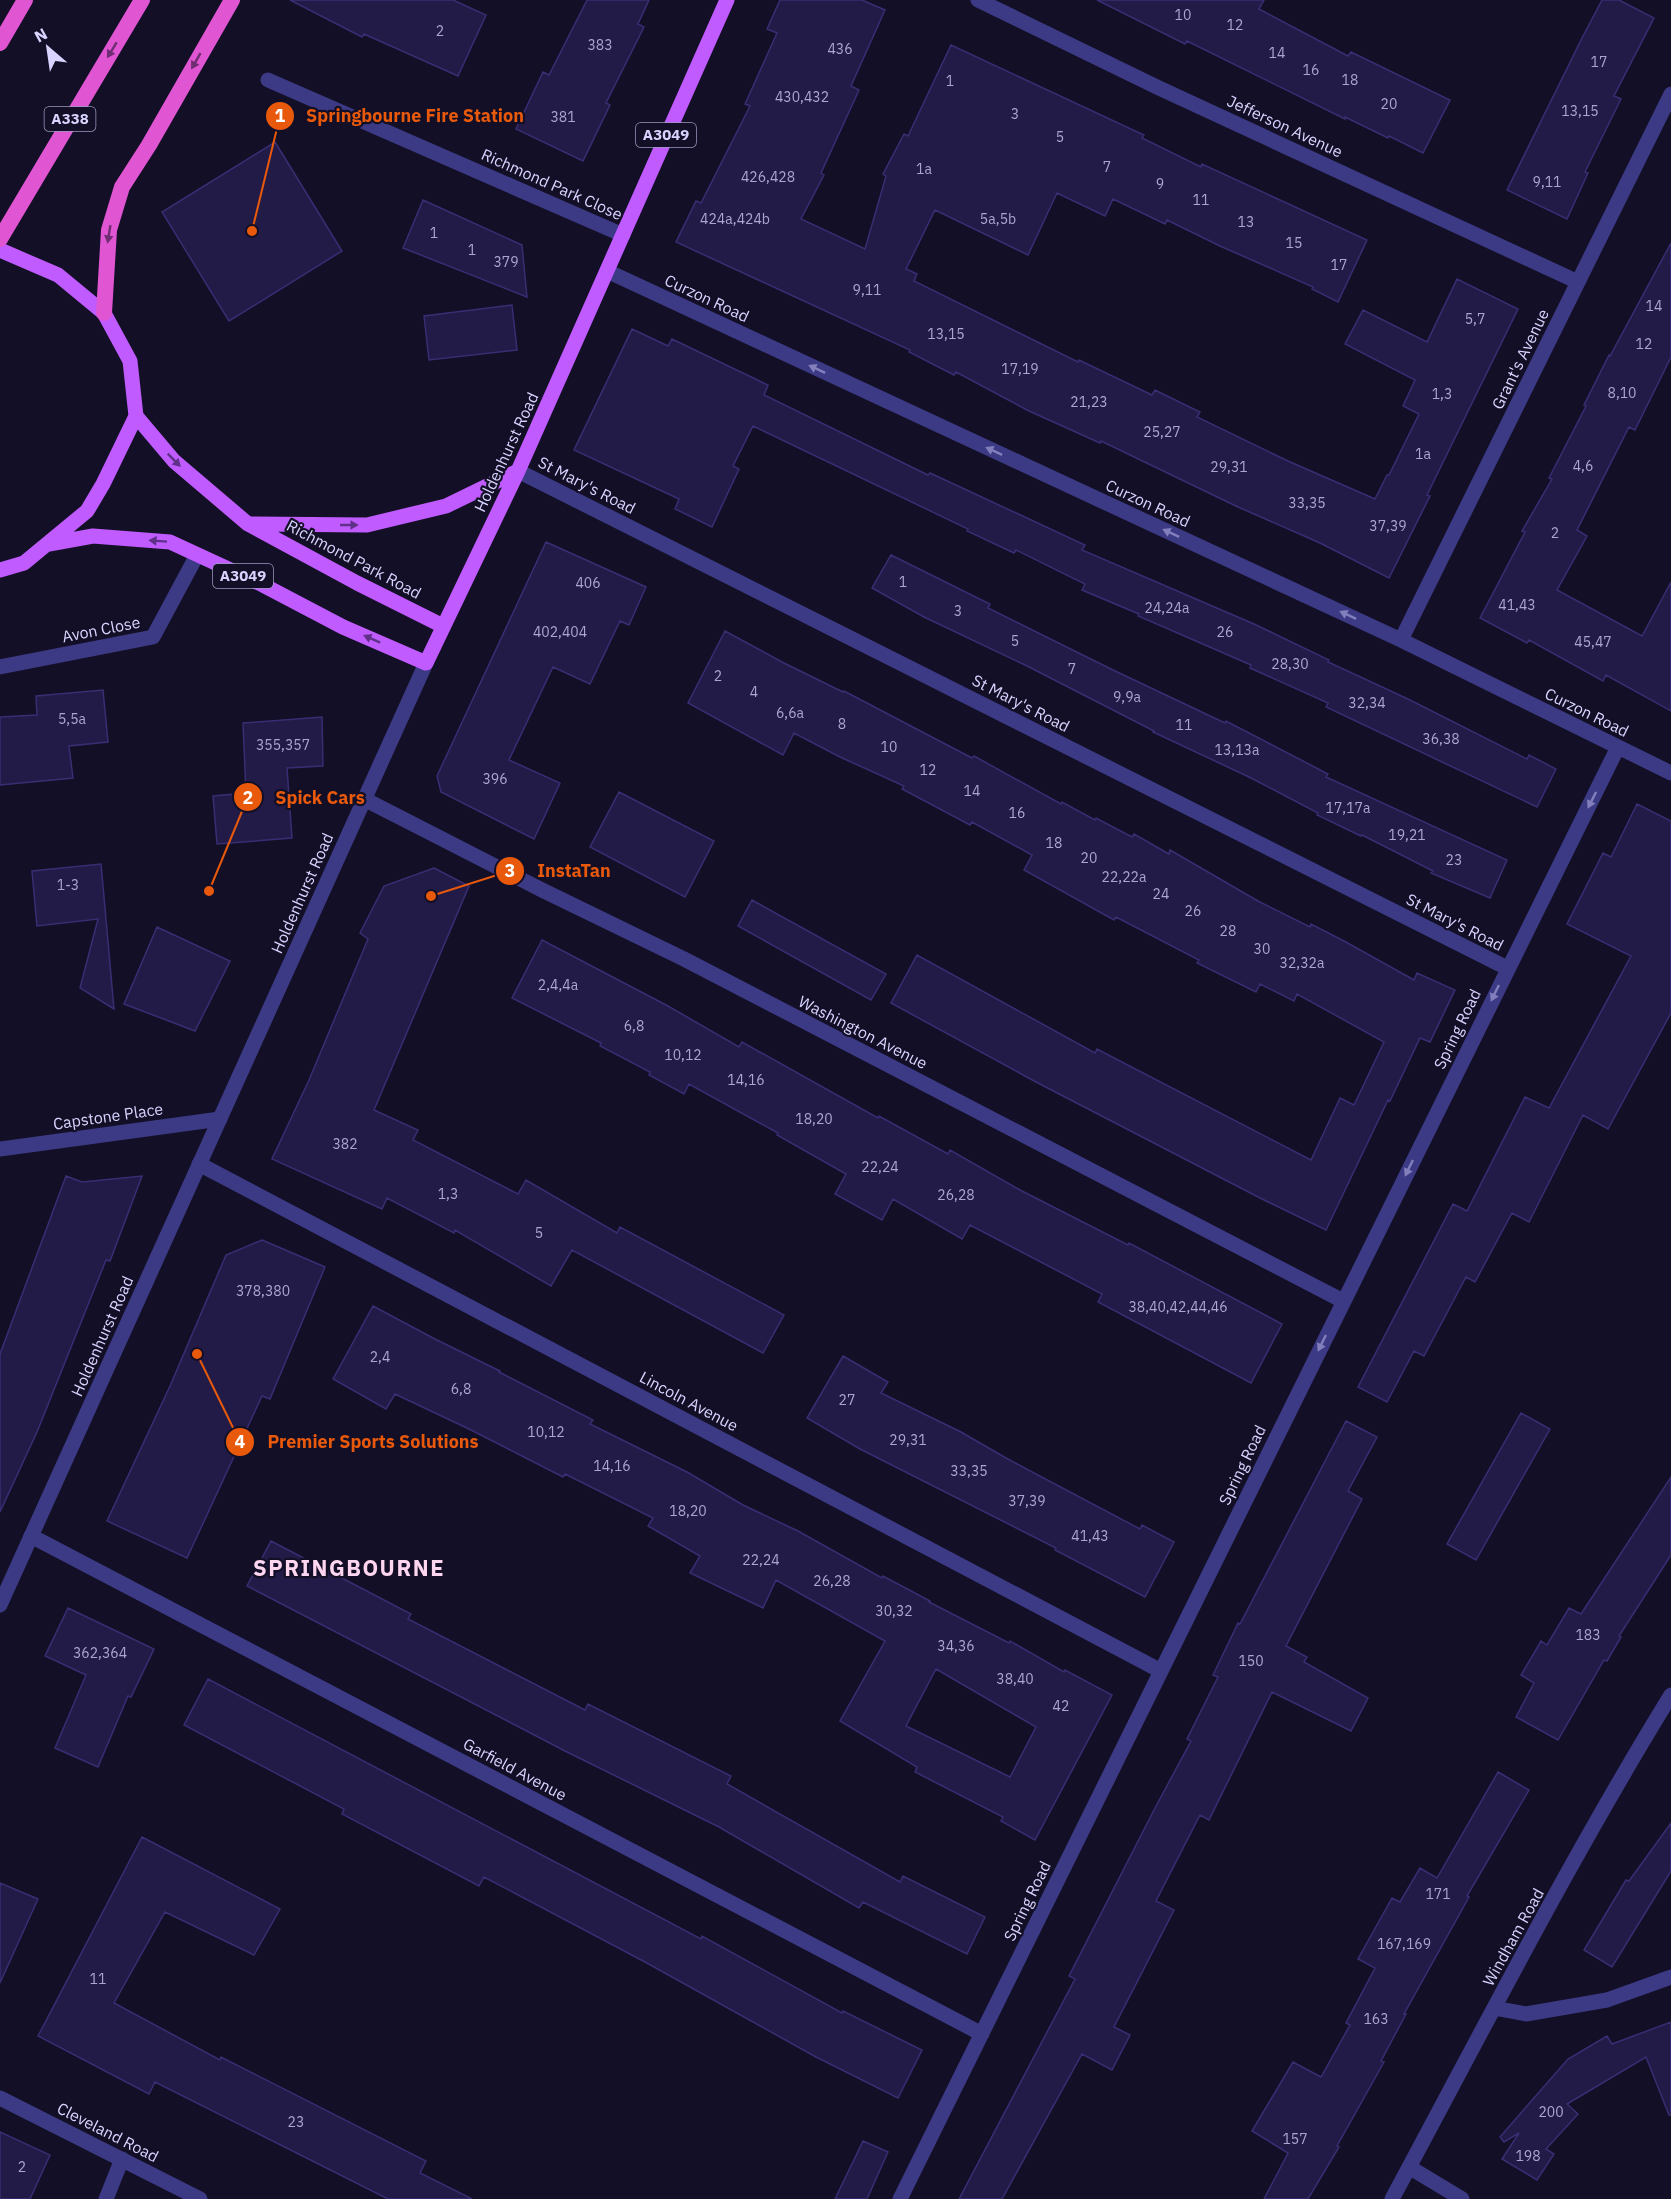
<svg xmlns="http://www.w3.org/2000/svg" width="1671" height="2199" font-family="'IBM Plex Sans',sans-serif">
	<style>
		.building { fill: #231b47; stroke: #3a2d73; stroke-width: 1.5; fill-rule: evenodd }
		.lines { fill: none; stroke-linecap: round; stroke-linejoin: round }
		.minor { stroke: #3c3a85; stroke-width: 15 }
		.tertiary { stroke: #3c3a85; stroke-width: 15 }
		.primary { stroke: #bf5bff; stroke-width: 15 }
		.trunk { stroke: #df55d2; stroke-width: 16 }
		.oneway { fill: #6f2e73 }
		.oneway2 { fill: #827fbc }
		.oneway3 { fill: #603188 }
		.labels { text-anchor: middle; stroke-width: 4.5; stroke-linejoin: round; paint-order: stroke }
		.number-label { font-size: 14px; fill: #aba6d1 }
		.shield { fill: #130f26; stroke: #9d99be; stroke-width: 1.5 }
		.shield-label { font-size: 15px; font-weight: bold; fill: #d8d4ff }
		.street-label { font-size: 16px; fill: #d8d4ff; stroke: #130f26 }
		.district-label { font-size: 22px; font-weight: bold; letter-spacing: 1.5px; fill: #ffd6f0; stroke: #130f26 }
		.leader { fill: none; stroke: #e8590c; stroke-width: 2 }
		.callout-dot { fill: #e8590c; stroke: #130f26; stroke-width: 2 }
		.mark-label { font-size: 18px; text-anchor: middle; font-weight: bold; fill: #fff }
		.callout-label { font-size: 18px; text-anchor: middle; font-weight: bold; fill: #e8590c; stroke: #130f26; stroke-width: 4.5; stroke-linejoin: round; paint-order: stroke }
	</style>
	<rect width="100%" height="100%" fill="#130f26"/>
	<!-- building -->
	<path class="building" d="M290,0H453L486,15L458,76L364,34L362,37Z
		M587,0H649L638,24L644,27L606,103L610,105L583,161L516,129L543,72L549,75Z
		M780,0H862L885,10L851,86L859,90L821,173L824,175L801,219L865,249L886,176L883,174L904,134L908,136L951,45L1144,135L1142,138L1201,167L1202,164L1367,240L1338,302L1312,289L1313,287L1220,246L1167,220L1165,224L1113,199L1105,216L1057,193L1028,255L935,210L906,269L917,274L914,281L1078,362L1079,360L1152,395L1155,390L1200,412L1197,417L1288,461L1375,499L1387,475H1389L1419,414L1403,406L1415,380L1345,344L1363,310L1427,342L1457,279L1518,309L1427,495L1430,496L1389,578L1320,543L1238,507L1101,441L1100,443L1029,411L956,372L954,375L909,352L910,350L676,242L696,201L701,203L750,106L745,104L777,33L767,29Z
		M1097,0H1264L1259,9L1348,56L1351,52L1450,100L1423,153L1389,136L1388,138L1345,117V119L1187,41L1185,44Z
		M1602,0H1619L1654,18L1614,96L1621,99L1585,172L1588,173L1567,219L1507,190L1582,38Z
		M275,142L342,251L229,321L162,212Z
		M423,200L522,245L527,297L403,248Z
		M1671,243V357L1635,430L1629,427L1577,530L1587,536L1557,590L1642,636L1671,582V711L1606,675L1603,681L1529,640L1527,643L1480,618L1525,532L1522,531L1552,479L1549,478L1586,406L1584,405L1609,355L1610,356Z
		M512,305L517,350L429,360L424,316Z
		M632,329L668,346L672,339L768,385L764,395L928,475L930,473L1085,545L1082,550L1254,624L1329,660L1328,662L1408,699L1527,759L1529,755L1556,769L1537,807L1326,707L1328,703L1250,668L1251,665L1138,616L1139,614L1082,590L1085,584L1016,550L1014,553L967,531L968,529L753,426L733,466L739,469L712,527L675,509L679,499L574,450Z
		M546,542L646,587L629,625L620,621L590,684L553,667L509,760L560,783L534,839L441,792L437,776Z
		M891,555L990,604L988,608L1113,670L1225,723L1226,721L1328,774L1326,777L1507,860L1490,898L1431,873L1433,871L1362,835L1361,836L1317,815L1318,813L1249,777L1153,732L1154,731L1027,666L924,617L872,588Z
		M725,631L784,663L843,692L844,691L972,758L974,756L1061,804L1062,802L1095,820L1096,818L1132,837L1134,834L1169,854L1170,850L1258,901L1310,927L1311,924L1344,941L1414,980L1417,973L1455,990L1430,1042L1420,1038L1390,1101L1388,1100L1326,1230L1262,1199L1036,1082L891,1003L917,955L1095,1053L1097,1049L1311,1160L1340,1098L1354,1105L1384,1042L1297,994L1294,1001L1260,984L1256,992L1197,963L1199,960L1116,917L1114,920L1024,870L1032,855L972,822L970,825L902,789L904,786L840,757L794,733L783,755L688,703Z
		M103,690L108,742L69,746L73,778L0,785V717L37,715L36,696Z
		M322,717L323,766L287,768L292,838L217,844L213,796L246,793L243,723Z
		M619,792L714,841L685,897L590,847Z
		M1637,804L1671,821V1013L1608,1129L1583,1115L1529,1222L1512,1213L1475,1282L1466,1277L1424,1356L1414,1351L1387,1402L1358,1387L1453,1204L1467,1211L1525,1097L1549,1108L1631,956L1567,924L1603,853L1611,857Z
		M101,864L105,908L114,1009L80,988L98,919L37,926L32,871Z
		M434,868L469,886L374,1110L418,1130L413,1140L518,1194L526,1180L617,1233L620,1227L784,1315L763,1353L572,1250L551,1286L455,1230L454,1233L387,1198L382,1209L272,1159L309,1080L368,939L360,933L384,886Z
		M752,900L886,974L871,1000L738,926Z
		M157,927L230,961L195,1031L124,1004Z
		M542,940L668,1006L739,1047L742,1042L878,1118L879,1116L948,1154L950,1150L1020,1190L1128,1245L1129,1243L1282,1324L1251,1383L1098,1302L1102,1294L970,1225L962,1239L893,1199L882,1220L835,1194L846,1174L777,1135L778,1133L689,1084L684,1094L649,1075L650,1072L600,1046L601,1043L512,998Z
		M66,1176L82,1182L142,1176L110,1261L106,1260L37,1432L0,1512V1354Z
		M262,1240L325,1267L270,1399L262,1396L187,1558L107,1521L170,1386L226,1255Z
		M373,1306L433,1338L500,1371L499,1372L593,1420L590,1424L687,1472L743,1505L798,1531L882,1578L883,1576L930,1601L929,1602L1009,1643L1010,1641L1064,1672L1065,1670L1112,1695L1035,1840L1001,1821L1003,1817L915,1772L917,1767L840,1721L885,1641L776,1580L763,1608L690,1573L700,1556L648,1526L653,1518L565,1474L563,1477L471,1430L395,1394L386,1409L333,1379ZM936,1669L1036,1727L1010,1777L906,1726Z
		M843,1356L888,1382L881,1393L961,1432L1006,1458L1140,1529L1142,1525L1174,1542L1145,1597L1055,1550L1056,1548L860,1449L807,1418Z
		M1521,1413L1550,1429L1476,1560L1447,1544Z
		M1346,1421L1377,1437L1348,1491L1362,1499L1286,1646L1307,1657L1304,1662L1368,1698L1351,1731L1272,1692L1209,1820L1200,1815L1156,1901L1174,1910L1114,2027L1130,2035L1112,2070L1082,2054L1002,2199H959L1075,1979L1069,1976L1155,1808L1191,1741L1187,1739L1218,1677L1213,1675L1238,1623L1240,1624Z
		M1671,1477V1555L1619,1636L1621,1637L1607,1661L1604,1660L1558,1740L1516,1717L1534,1683L1521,1675L1541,1641L1547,1645L1569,1608L1581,1614Z
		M271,1541L411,1614L408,1619L585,1710L588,1704L731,1776L727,1784L900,1882L903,1876L985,1917L967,1954L863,1902L859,1908L719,1827L565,1751L247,1586Z
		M68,1608L154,1649L131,1697L128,1696L98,1767L55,1748L86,1675L45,1656Z
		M208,1679L701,1939L702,1936L842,2013L843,2011L922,2050L898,2098L816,2057L645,1962L484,1877L479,1886L342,1814L344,1809L184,1725Z
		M1498,1772L1529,1790L1467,1896L1469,1897L1404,2014H1406L1381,2061L1384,2062L1337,2146L1339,2147L1308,2199H1264L1288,2153L1252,2131L1293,2062L1321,2077L1350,2025L1346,2023L1375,1968L1358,1959L1392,1898L1400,1902L1420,1868L1437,1878Z
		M1671,1823V1871L1612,1967L1584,1950L1626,1880L1629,1881Z
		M142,1837L280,1909L254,1955L165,1912L114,2003L220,2060L221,2057L426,2161L420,2173L472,2199H388L155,2082L149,2094L38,2036Z
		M0,1883L38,1899L0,1983Z
		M1671,2022V2115H1669L1646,2057L1567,2104L1578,2114L1546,2149L1554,2154L1537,2180L1502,2159L1519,2133L1504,2142L1500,2137L1568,2059L1607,2036L1612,2044Z
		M0,2132L50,2155L30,2199H0Z
		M863,2141L888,2152L867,2199H835Z"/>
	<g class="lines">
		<!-- minor -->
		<path class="minor" d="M978,0L1159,88L1578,282
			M268,80L623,235
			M607,271L1401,640L1671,773
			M518,471L1507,968
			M1401,640L1671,94
			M0,667L153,637L197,555
			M364,799L542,890L684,959L1343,1301
			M0,1149L220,1119
			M199,1164L1161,1671
			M31,1536L982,2034
			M1494,2008L1526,2014L1607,2000L1671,1977
			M1409,2167L1462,2199
			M106,2199L122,2159
			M900,2199L1618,747
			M1392,2199C1483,2030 1570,1859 1671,1695"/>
		<!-- tertiary -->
		<path class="tertiary" d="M0,1605L426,663
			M0,2098L200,2199"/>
		<!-- primary -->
		<path class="primary" d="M0,250L58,275L104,313L130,361L136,416L103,484L87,511L24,563L0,570
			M136,416L174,461L248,524L357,583L443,626
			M251,524L367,525L446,506L518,471
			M49,544L93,536L170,542L263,585L343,627L426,663L518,471L727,0"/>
		<!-- trunk -->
		<path class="trunk" d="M0,43L25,0
			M0,239L142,0
			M104,313L109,230L122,187L149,145L232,0"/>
	</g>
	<!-- one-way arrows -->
	<defs><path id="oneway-solid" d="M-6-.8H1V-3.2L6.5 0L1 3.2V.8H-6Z" transform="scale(1.5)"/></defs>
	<g class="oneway">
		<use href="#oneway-solid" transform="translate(112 50) rotate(121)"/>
		<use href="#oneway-solid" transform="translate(196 61) rotate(120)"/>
		<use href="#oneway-solid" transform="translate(109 234) rotate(99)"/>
	</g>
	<g class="oneway2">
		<use href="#oneway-solid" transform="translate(817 369) rotate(-155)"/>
		<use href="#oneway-solid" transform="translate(994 451) rotate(-155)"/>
		<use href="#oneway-solid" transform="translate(1171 533) rotate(-155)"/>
		<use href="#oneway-solid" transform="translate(1348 615) rotate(-155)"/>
		<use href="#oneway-solid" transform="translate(1592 800) rotate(117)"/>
		<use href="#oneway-solid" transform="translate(1495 993) rotate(116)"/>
		<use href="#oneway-solid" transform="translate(1409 1168) rotate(116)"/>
		<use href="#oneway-solid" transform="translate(1322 1343) rotate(116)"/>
	</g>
	<g class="oneway3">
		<use href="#oneway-solid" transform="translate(174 460) rotate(45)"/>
		<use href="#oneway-solid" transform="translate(349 525)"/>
		<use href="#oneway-solid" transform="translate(158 541) rotate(-176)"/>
		<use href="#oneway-solid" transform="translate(372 639) rotate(-156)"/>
	</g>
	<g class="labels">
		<!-- number labels -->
		<g class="number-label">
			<text x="1183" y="20">10</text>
			<text x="1235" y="30">12</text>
			<text x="440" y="36">2</text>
			<text x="600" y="50">383</text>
			<text x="840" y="54">436</text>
			<text x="1277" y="58">14</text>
			<text x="1599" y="67">17</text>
			<text x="1311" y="75">16</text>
			<text x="1350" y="85">18</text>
			<text x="950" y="86">1</text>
			<text x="802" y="102">430,432</text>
			<text x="1389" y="109">20</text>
			<text x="1580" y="116">13,15</text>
			<text x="1015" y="119">3</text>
			<text x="563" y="122">381</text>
			<text x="1060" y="142">5</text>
			<text x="1107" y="172">7</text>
			<text x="924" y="174">1a</text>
			<text x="768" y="182">426,428</text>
			<text x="1547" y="187">9,11</text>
			<text x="1160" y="189">9</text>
			<text x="1201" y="205">11</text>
			<text x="735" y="224">424a,424b</text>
			<text x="998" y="224">5a,5b</text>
			<text x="1246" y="227">13</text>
			<text x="434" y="238">1</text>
			<text x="1294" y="248">15</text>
			<text x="472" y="255">1</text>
			<text x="506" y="267">379</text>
			<text x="1339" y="270">17</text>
			<text x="867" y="295">9,11</text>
			<text x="1654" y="311">14</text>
			<text x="1475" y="324">5,7</text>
			<text x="946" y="339">13,15</text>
			<text x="1644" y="349">12</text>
			<text x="1020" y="374">17,19</text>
			<text x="1622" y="398">8,10</text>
			<text x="1442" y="399">1,3</text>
			<text x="1089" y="407">21,23</text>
			<text x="1162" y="437">25,27</text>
			<text x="1423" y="459">1a</text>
			<text x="1583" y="471">4,6</text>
			<text x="1229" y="472">29,31</text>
			<text x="1307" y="508">33,35</text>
			<text x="1388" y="531">37,39</text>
			<text x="1555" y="538">2</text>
			<text x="903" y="587">1</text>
			<text x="588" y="588">406</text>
			<text x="1517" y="610">41,43</text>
			<text x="1167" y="613">24,24a</text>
			<text x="958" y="616">3</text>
			<text x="560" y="637">402,404</text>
			<text x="1225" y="637">26</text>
			<text x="1015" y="646">5</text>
			<text x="1593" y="647">45,47</text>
			<text x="1290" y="669">28,30</text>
			<text x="1072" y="674">7</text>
			<text x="718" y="681">2</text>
			<text x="754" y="697">4</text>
			<text x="1127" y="702">9,9a</text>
			<text x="1367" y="708">32,34</text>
			<text x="790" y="718">6,6a</text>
			<text x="72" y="724">5,5a</text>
			<text x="842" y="729">8</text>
			<text x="1184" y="730">11</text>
			<text x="1441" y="744">36,38</text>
			<text x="283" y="750">355,357</text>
			<text x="889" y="752">10</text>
			<text x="1237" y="755">13,13a</text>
			<text x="928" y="775">12</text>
			<text x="495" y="784">396</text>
			<text x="972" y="796">14</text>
			<text x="1348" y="813">17,17a</text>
			<text x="1017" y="818">16</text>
			<text x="1407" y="840">19,21</text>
			<text x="1054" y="848">18</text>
			<text x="1089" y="863">20</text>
			<text x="1454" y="865">23</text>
			<text x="1124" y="882">22,22a</text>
			<text x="68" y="890">1-3</text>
			<text x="1161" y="899">24</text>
			<text x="1193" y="916">26</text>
			<text x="1228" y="936">28</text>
			<text x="1262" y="954">30</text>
			<text x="1302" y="968">32,32a</text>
			<text x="558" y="990">2,4,4a</text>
			<text x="634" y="1031">6,8</text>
			<text x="683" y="1060">10,12</text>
			<text x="746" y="1085">14,16</text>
			<text x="814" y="1124">18,20</text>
			<text x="345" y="1149">382</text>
			<text x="880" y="1172">22,24</text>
			<text x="448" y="1199">1,3</text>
			<text x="956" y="1200">26,28</text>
			<text x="539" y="1238">5</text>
			<text x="263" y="1296">378,380</text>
			<text x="1178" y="1312">38,40,42,44,46</text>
			<text x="380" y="1362">2,4</text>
			<text x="461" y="1394">6,8</text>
			<text x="847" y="1405">27</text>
			<text x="546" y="1437">10,12</text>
			<text x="908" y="1445">29,31</text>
			<text x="612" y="1471">14,16</text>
			<text x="969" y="1476">33,35</text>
			<text x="1027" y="1506">37,39</text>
			<text x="688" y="1516">18,20</text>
			<text x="1090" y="1541">41,43</text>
			<text x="761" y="1565">22,24</text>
			<text x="832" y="1586">26,28</text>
			<text x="894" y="1616">30,32</text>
			<text x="1588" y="1640">183</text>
			<text x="956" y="1651">34,36</text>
			<text x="100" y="1658">362,364</text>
			<text x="1251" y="1666">150</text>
			<text x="1015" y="1684">38,40</text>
			<text x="1061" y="1711">42</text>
			<text x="1438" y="1899">171</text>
			<text x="1404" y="1949">167,169</text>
			<text x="98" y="1984">11</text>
			<text x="1376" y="2024">163</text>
			<text x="1551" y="2117">200</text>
			<text x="296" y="2127">23</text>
			<text x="1295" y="2144">157</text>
			<text x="1528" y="2161">198</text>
			<text x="22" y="2172">2</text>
		</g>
		<!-- shield labels -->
		<g class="shield">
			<rect x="44.5" y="107" width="51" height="24" rx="4.5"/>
			<rect x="636" y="123" width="60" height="24" rx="4.5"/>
			<rect x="213" y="564" width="60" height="24" rx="4.5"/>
		</g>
		<g class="shield-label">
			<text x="70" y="124">A338</text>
			<text x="666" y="140">A3049</text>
			<text x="243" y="581">A3049</text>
		</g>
		<!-- street labels -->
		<g class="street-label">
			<text transform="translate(1285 126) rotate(25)" y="6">Jefferson Avenue</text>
			<text transform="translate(552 184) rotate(24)" y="6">Richmond Park Close</text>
			<text transform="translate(707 298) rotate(25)" y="6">Curzon Road</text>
			<text transform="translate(1520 359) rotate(-64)" y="6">Grant's Avenue</text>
			<text transform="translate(506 452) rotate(-65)" y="6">Holdenhurst Road</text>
			<text transform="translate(587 485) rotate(27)" y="6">St Mary's Road</text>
			<text transform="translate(1148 503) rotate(25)" y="6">Curzon Road</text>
			<text transform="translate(354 559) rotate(28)" y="6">Richmond Park Road</text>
			<text transform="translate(101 629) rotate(-11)" y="6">Avon Close</text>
			<text transform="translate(1021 703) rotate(27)" y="6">St Mary's Road</text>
			<text transform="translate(1587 712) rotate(26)" y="6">Curzon Road</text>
			<text transform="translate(302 893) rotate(-66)" y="6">Holdenhurst Road</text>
			<text transform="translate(1455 922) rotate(27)" y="6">St Mary's Road</text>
			<text transform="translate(1457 1029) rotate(-64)" y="6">Spring Road</text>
			<text transform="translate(863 1032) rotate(27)" y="6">Washington Avenue</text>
			<text transform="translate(108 1116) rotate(-8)" y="6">Capstone Place</text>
			<text transform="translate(102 1336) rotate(-66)" y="6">Holdenhurst Road</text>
			<text transform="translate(689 1401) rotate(28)" y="6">Lincoln Avenue</text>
			<text transform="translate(1242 1465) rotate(-64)" y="6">Spring Road</text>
			<text transform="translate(515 1769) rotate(28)" y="6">Garfield Avenue</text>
			<text transform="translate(1027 1901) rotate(-64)" y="6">Spring Road</text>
			<text transform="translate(1513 1937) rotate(-61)" y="6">Windham Road</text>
			<text transform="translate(108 2132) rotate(27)" y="6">Cleveland Road</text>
		</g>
		<!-- district labels -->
		<g class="district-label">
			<text x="349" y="1576">SPRINGBOURNE</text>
		</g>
	</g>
	<!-- callouts -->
	<path class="leader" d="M252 231L280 116M209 891L248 797M431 896L510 871M197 1354L240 1442"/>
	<g class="callout-dot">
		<circle cx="252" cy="231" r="6"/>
		<circle cx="209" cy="891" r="6"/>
		<circle cx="431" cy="896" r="6"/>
		<circle cx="197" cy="1354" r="6"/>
		<circle cx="280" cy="116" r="15"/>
		<circle cx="248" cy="797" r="15"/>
		<circle cx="510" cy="871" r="15"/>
		<circle cx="240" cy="1442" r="15"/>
	</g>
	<g class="mark-label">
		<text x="280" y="122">1</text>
		<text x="248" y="804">2</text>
		<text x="510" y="877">3</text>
		<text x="240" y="1448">4</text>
	</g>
	<g class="callout-label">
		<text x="415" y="122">Springbourne Fire Station</text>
		<text x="320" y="804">Spick Cars</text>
		<text x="574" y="877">InstaTan</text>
		<text x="373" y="1448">Premier Sports Solutions</text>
	</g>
	<!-- north arrow -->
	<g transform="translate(48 48) rotate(331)" stroke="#130f26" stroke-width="4.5" paint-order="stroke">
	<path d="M0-4.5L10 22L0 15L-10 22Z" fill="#d8d4ff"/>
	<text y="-9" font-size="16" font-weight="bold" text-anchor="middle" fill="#d8d4ff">N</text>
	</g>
</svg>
